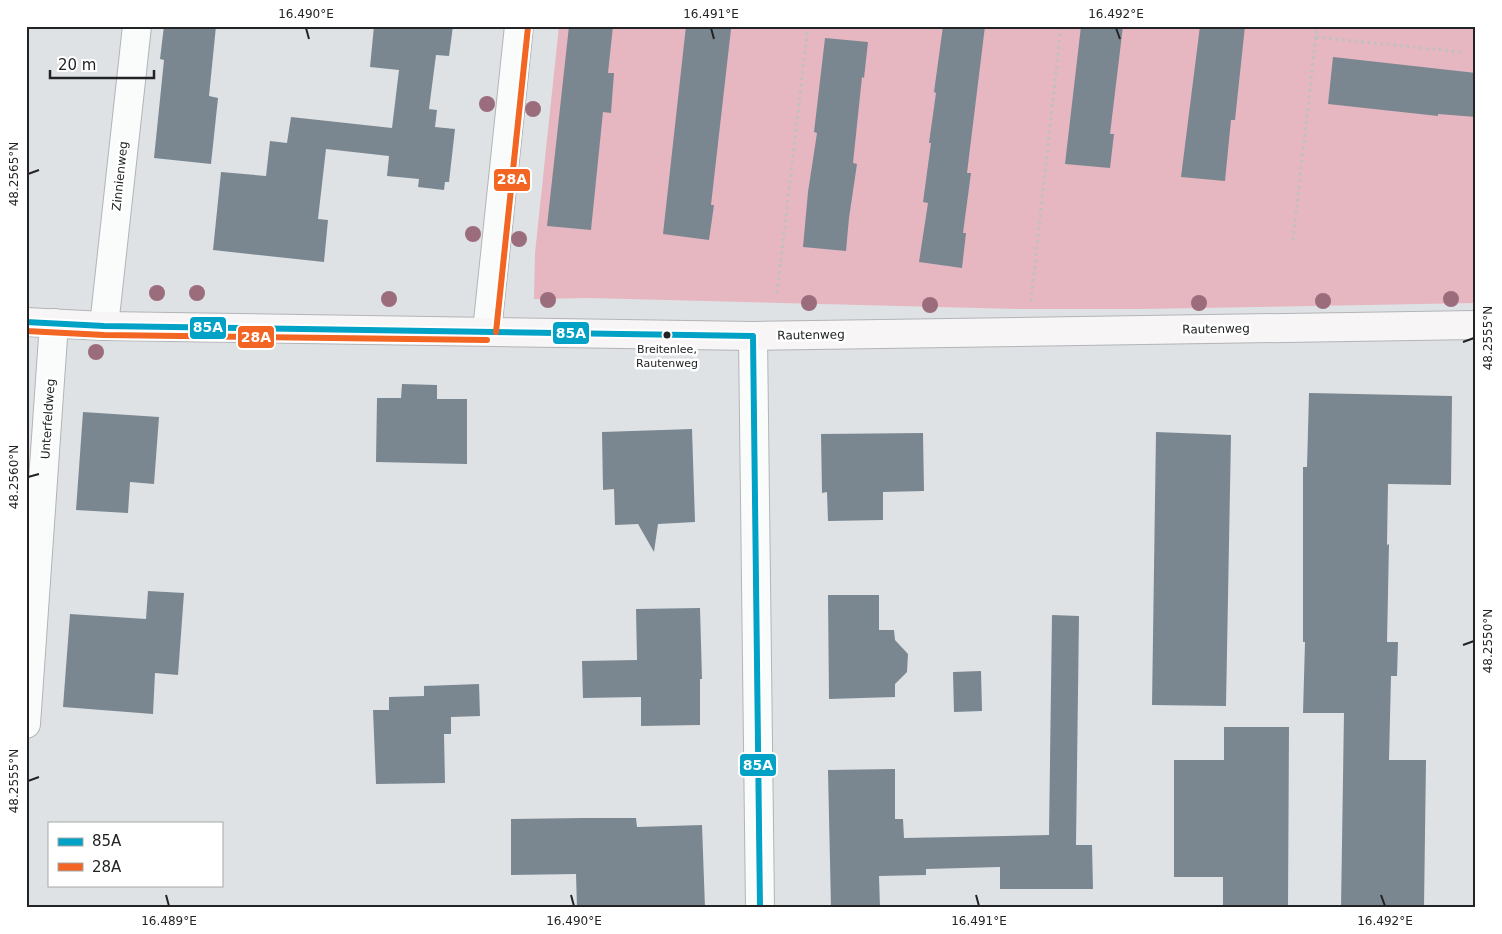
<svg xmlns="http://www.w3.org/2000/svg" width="1502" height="934" font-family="'DejaVu Sans',sans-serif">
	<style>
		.green { fill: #e6b7c0 }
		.building { fill: #7a8791 }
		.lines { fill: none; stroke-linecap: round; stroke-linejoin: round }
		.street-casing { stroke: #b2b4b7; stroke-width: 30 }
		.secondary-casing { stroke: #b2b4b7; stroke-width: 30 }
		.path { stroke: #bec0c1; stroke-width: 3; stroke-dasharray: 2.5 4; stroke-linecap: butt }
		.street { stroke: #fafbfb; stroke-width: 28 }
		.secondary { stroke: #f8f5f6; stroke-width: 28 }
		.bus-1-casing { stroke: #fff; stroke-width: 10 }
		.bus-2-casing { stroke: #fff; stroke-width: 10 }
		.bus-1 { stroke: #02a2c6; stroke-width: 6 }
		.bus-2 { stroke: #f26522; stroke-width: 6 }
		.tree { fill: #9a6c7c }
		.ticks { fill: none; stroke: #212325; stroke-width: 2 }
		.bus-dot { fill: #212325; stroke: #fff; stroke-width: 2 }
		.labels { text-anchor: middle; stroke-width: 5; stroke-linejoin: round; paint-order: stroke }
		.bus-label { font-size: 11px; fill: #212325; stroke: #fff }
		.street-label { font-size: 12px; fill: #212325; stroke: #fff }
		.line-badge { stroke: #fff; stroke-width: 2 }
		.badge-label { font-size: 14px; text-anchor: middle; font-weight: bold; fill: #fff }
		.neatline { fill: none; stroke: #212325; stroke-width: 2 }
		.ticks-label { font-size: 12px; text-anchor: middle; fill: #212325 }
	</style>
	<rect width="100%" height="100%" fill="#dfe2e5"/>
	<!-- green -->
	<path class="green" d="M559,26H1476V303L1142,309H1017L588,298L534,299L535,253Z"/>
	<!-- building -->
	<path class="building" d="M164,26H216L209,96L218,98L211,164L154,158L164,60L160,59Z
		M374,26H453L449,56L436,55L429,109L437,110L435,127L455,129L449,182H445L444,190L418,187L419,179L387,176L389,156L326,149L318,219L328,220L324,262L213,250L221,172L266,176L270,141L287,143L291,117L392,128L399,70L370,67Z
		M569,26H613L608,73H614L611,113L603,112L591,230L547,226Z
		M686,26L731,29L711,205H714L709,240L663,234Z
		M943,26H985L967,173H971L963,233H966L962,268L919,262L928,203L923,202L931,143H929L936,93L934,92Z
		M1081,26H1123L1110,134H1114L1110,168L1065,164Z
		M1200,26H1245L1235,120H1231L1225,181L1181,177Z
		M825,38L868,42L864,78L862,77L853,163L857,164L849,218L846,251L803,247L808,192L817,133L814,132Z
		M1333,57L1476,73V117L1438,114V116L1328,104Z
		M402,384L437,385V399H467V464L376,462L377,398H401Z
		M1309,393L1452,396L1451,485L1388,484L1387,545L1389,544L1387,642H1398L1397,676H1391L1389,760H1426L1424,908H1341L1344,713H1303L1305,642H1303V467H1307Z
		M83,412L159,417L154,484L130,482L128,513L76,510Z
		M692,429L695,522L658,524L654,552L638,524L615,525L614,489L603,490L602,432Z
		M1156,432L1231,435L1226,706L1152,705Z
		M923,433L924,491L883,492V520L828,521L827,492L822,493L821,434Z
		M148,591L184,593L178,675L155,673L153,714L63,707L70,614L146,619Z
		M828,595H879V630H894L895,640L908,654L907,672L895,684V697L829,699Z
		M700,608L702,679H700V725L641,726V697L583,698L582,661L637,660L636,609Z
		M1052,615L1079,616L1076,845H1092L1093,889H1000V867L926,869V875L879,876L880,908H831L828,770L895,769V819H903L904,838L1049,835Z
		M981,671L982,711L954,712L953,672Z
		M479,684L480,716L451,717V734H444L445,783L376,784L373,710H389V697L424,696V686Z
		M1224,727H1289L1288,908H1223V877H1174V760H1224Z
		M583,818H636L637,827L702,825L705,908H577L576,874L511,875V819Z"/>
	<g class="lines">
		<defs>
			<path id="street" d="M104,326L137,26
				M487,331L519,26
				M753,336L760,908
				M26,724L54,323"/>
			<path id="secondary" d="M26,322L104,326L753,336L1476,325"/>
		</defs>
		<!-- street casing -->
		<use href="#street" class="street-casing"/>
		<!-- secondary casing -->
		<use href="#secondary" class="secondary-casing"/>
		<!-- path -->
		<path class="path" d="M1316,37L1461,52
			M1293,240L1317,26
			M777,293L808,26
			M1031,301L1061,26"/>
		<!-- street -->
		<use href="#street" class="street"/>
		<!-- secondary -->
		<use href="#secondary" class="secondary"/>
		<defs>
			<path id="bus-1" d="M26,322L104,326L753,336
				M753,336L760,908"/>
			<path id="bus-2" d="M26,331L104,335L487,340
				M496,332L528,27"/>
		</defs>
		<!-- bus-1 casing -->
		<use href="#bus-1" class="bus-1-casing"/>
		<!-- bus-2 casing -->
		<use href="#bus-2" class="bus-2-casing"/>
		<!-- bus-1 -->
		<use href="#bus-1" class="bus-1"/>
		<!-- bus-2 -->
		<use href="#bus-2" class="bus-2"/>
	</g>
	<!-- trees -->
	<g class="tree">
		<circle cx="487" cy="104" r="8"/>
		<circle cx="533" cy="109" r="8"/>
		<circle cx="473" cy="234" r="8"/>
		<circle cx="519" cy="239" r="8"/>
		<circle cx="157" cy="293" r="8"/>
		<circle cx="197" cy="293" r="8"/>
		<circle cx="389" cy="299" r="8"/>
		<circle cx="1451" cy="299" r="8"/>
		<circle cx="548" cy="300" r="8"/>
		<circle cx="1323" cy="301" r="8"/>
		<circle cx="809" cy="303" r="8"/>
		<circle cx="1199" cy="303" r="8"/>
		<circle cx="930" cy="305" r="8"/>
		<circle cx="96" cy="352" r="8"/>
	</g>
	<!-- ticks -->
	<path class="ticks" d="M306,28L309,39M711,28L714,39M1116,28L1120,39M28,174L39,170M1463,342L1474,338M28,477L39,474M1463,645L1474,641M28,781L39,777M166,895L169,906M571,895L574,906M976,895L979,906M1381,895L1385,906"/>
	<!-- markers -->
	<circle class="bus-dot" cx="667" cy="335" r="4.5"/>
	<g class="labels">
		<!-- bus labels -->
		<g class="bus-label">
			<text x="667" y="353">Breitenlee,<tspan x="667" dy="14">Rautenweg</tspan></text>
		</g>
		<!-- street labels -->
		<g class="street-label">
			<text transform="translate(120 176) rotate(-84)" y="4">Zinnienweg</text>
			<text transform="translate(1216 329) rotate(-1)" y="4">Rautenweg</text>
			<text transform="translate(811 335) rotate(-1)" y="4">Rautenweg</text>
			<text transform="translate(48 419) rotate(-86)" y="4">Unterfeldweg</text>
		</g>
	</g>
	<g class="line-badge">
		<rect x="493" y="168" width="38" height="24" rx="5" fill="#f26522"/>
		<rect x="189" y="316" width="38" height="24" rx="5" fill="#02a2c6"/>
		<rect x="552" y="321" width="38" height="24" rx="5" fill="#02a2c6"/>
		<rect x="237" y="325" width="38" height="24" rx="5" fill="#f26522"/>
		<rect x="739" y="753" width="38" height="24" rx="5" fill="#02a2c6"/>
	</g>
	<g class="badge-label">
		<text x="512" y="184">28A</text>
		<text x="208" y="332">85A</text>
		<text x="571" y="338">85A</text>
		<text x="256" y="342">28A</text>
		<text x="758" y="770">85A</text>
	</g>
	<!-- border -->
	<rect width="1502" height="934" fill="none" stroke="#ffffff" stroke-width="55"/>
	<!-- legend -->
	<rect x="48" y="822" width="175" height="65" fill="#ffffff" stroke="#a6a7a8"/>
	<rect x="58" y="838" width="25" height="8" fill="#02a2c6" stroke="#a6a7a8"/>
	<text x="92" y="846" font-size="15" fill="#212325">85A</text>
	<rect x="58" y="863" width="25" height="8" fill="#f26522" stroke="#a6a7a8"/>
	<text x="92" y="872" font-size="15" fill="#212325">28A</text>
	<!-- scale -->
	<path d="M50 70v8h104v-8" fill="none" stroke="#212325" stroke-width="2.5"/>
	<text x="58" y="70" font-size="15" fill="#212325" stroke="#ffffff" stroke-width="4" paint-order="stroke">20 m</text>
	<rect x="28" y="28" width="1446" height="878" class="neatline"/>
	<g class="ticks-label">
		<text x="306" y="18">16.490°E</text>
		<text x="711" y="18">16.491°E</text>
		<text x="1116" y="18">16.492°E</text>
		<text transform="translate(14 174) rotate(-90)" y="4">48.2565°N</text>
		<text transform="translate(1488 338) rotate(-90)" y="4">48.2555°N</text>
		<text transform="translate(14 477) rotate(-90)" y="4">48.2560°N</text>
		<text transform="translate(1488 641) rotate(-90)" y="4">48.2550°N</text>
		<text transform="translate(14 781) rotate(-90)" y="4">48.2555°N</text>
		<text x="169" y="925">16.489°E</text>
		<text x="574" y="925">16.490°E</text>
		<text x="979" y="925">16.491°E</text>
		<text x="1385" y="925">16.492°E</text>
	</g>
</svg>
